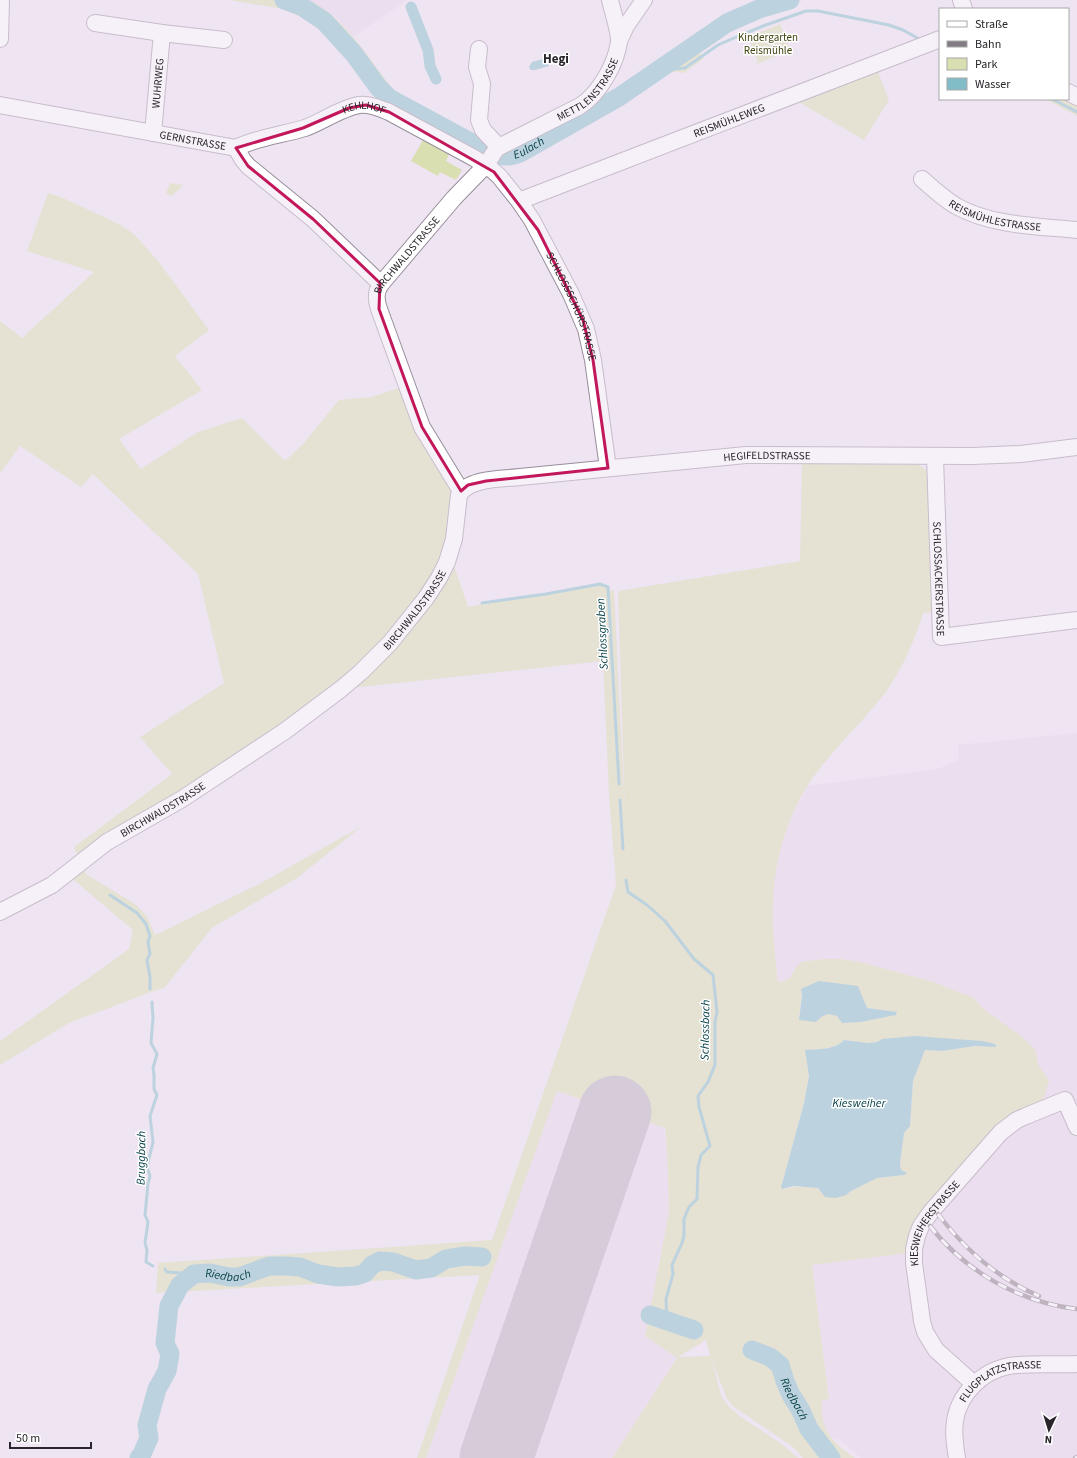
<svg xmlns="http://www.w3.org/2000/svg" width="1077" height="1458" font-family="'Source Sans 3',sans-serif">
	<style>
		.built { fill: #e7d7eb }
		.green { fill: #d9dfb0; fill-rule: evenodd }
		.water { fill: #81bdc7 }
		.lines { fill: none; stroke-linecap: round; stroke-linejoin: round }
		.stream { stroke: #81bdc7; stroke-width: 3 }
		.canal { stroke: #81bdc7; stroke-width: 11 }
		.river { stroke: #81bdc7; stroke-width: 19 }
		.runway { stroke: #b8b0bb; stroke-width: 73 }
		.minor-casing { stroke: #998e9b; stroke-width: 18 }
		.minor { stroke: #fff; stroke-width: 16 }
		.rail-casing { stroke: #827b84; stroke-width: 4.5 }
		.rail { stroke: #fff; stroke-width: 3; stroke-dasharray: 9; stroke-linecap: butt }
		.marked { fill: none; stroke: #c2185b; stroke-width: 3; stroke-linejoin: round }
		.labels { text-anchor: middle; stroke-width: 3; stroke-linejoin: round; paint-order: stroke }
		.park-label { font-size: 11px; fill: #40440e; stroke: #fff }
		.street-label { font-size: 11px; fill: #29252a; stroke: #fff }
		.water-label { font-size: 12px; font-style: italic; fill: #033e45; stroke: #fff }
		.quarter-label { font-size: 13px; font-weight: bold; fill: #29252a; stroke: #fff }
	</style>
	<rect width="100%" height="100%" fill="#efe4f2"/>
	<!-- built -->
	<path class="built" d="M309,0H407L353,37L336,18Z
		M1077,733V1458H861L840,1440L831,1437L825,1428L822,1417V1400L829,1398L812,1265L906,1253L1049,1081L1038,1064L1036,1051L982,1008L974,998L934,982L860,962L842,959H823L807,961L794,972L790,978L784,981L778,982L773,943L772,906L773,884L782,842L794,812L808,786L938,769L959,760L958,745Z
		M556,1091L664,1128L667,1148L669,1212L657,1271L677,1357L612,1458H426Z"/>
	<!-- green -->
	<path class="green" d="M228,0H309C341,14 368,57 389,84L386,88L496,150H511L517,148L606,98L670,56L727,21L785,0H803L729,27L696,50L704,58L684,73L666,71L662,73L612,108L514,159L503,161L489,159L379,96L349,59L324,34L305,19L283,9Z
		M780,24L789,47L783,48L775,54L776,56L757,64V60L748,37Z
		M875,64L889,100L864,140L790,97Z
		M1045,99L1077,100V116Z
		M423,140L449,154L446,161L462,170L456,180L440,172L438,176L411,161Z
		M170,183L183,185L172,196L166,193Z
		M48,193L63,198L119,224L134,234L158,261L209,330L175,356L202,390L119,439L141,469L198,432L242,418L285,461L303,444L339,400L372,397L407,385L461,491L450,554L468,607L501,600L546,594L600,584L608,587L609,591L614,590L625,814L618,591L800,561L802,464L919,465L926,470L929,474L935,612L923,613C914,643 901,672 882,697C858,727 829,753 808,785C800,797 794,811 789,823C768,879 771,924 778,982L784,981L790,978L796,967L801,962L823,959H842L860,962L934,982L974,998L982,1008L1025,1039L1036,1051L1038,1064L1049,1081L1042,1103L1006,1122L909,1253L812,1265L829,1399L822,1400C820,1430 832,1442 855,1458H803L793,1447L734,1407L727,1399L712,1361L721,1395L728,1406L741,1417L783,1445L798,1458H612L677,1358L645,1336L669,1212L667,1148L665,1128L557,1091L426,1458H417L480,1275L156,1293L158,1263L492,1240L616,885L609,794L603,661L341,689L81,863L86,874L135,904L147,916L155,935L261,883L362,826L297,878L212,928L165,987L69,1023L0,1065V1041L129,949L133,930L67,874L81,863L74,847L172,774L140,737L224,683L198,574L93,474L81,487L20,446L0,473V321L22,338L94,272L27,251ZM802,993L867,1008L897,1012L896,1015L861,1022L842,1023L837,1016L828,1014L821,1017L816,1022L799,1019ZM883,1039L995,1047L975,1046L942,1051L925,1050L913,1081L910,1126L904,1133L900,1163L901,1170L904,1175L876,1178L851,1191L846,1195L825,1197L818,1188C807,1186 797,1186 785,1189L781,1185L782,1184L804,1103L809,1076L806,1050C818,1049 835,1050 844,1040C858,1041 870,1047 883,1039ZM706,1340L710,1356L678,1357Z"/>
	<!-- water -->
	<path class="water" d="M546,58L549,66L535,70H531L529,67L532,62Z
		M819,981L858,986L867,1008L897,1012L896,1015L861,1022L842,1023L837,1016L828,1014L821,1017L816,1022L799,1020L802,995L801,989Z
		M915,1036L982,1041L995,1044L996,1047L975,1046L942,1051L925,1050L913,1081L910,1126L904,1133L900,1163L901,1170L907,1173L904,1175L877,1178L851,1191L846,1195L836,1198L825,1197L818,1188L794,1186L782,1189L781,1185L782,1184L804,1103L809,1076L805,1050C818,1049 835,1050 844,1040L868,1043L877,1042L882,1039Z"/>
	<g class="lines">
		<!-- stream -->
		<path class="stream" d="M662,66L675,69L685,68L718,45L734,38L763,26L806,11H818L889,25L903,30L921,40
			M1052,99L1077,112
			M482,603L546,594L600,584L608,587L619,784
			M620,800L623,849
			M626,880L628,892L647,905L665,921L694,959L713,975L717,1012L715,1022V1065L708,1082L698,1096L699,1107L710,1146L701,1155L698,1167L697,1199L689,1207L684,1219V1236L682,1243L672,1265L673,1274L666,1299L667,1321
			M110,895L137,913L146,924L150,936L148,942L150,954L147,960L150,977V989
			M152,1002L153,1018L151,1043L157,1054L153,1068L154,1075V1089L157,1095L150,1116L153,1142L147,1167L150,1176L148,1184L145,1215L148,1222L145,1243L147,1250L146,1262L153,1266
			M165,1269L167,1272L194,1274"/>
		<!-- canal -->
		<path class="canal" d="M411,7L428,50L430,66L436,79
			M467,136L469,142"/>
		<!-- river -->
		<g class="river">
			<path id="s1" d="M284,0L301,6L324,21L354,54L378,87L389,98L489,152C500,157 510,158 522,152L619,97L727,23L759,9L790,0"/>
			<path d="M650,1315L694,1330"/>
			<path id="s2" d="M752,1350L770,1357L780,1365L785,1381L791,1395L800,1409L809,1429L831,1458"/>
			<path id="s3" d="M139,1458L142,1454L149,1438L147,1425L157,1389L167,1371L170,1354L165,1343L169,1306L180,1285L194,1274L210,1273L229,1277H239L269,1266H287L300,1267L318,1274L338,1277L356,1276L365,1273L372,1265L380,1261L393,1262L416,1270L431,1268L446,1259L465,1256L482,1257"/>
		</g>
		<!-- runway -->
		<path class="runway" d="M496,1458L615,1112"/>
		<defs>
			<g id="minor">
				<path d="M961,0L964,9"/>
				<path d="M95,23L162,33"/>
				<path d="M0,39L1,0"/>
				<path d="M619,41L626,26L644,0"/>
				<path d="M479,49L477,67L482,84L479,120L483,130L499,147"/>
				<path d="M1068,92L1077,97"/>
				<path id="s4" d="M0,105L236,148"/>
				<path id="s5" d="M153,133L162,33L224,40"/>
				<path id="s6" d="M236,148C258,137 282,135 305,128C322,122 341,108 359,105C370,104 379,108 389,112L474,158L491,169L499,176L519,201L532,220L571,294L586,329L593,360L608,468"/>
				<path d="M236,148L243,160L248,166L313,219L381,284"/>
				<path id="s7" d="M922,179C933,189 943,198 956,206C992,226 1037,226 1077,230"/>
				<path id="s8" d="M519,201L940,39"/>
				<path id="s9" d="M935,457L941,637L1077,620"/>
				<path id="s10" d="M461,491L422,427L379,309C376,300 375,292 381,284L454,198L486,165L497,148L580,106C599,94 616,64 619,42C620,34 612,9 610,0"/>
				<path id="s11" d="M0,912L52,885L107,842L182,799L285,731L341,689L361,672L390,643L426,598L439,578L447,562L454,539L459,495C468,478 502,479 520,477L746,455L972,456L1021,454L1077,447"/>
				<path id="s12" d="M974,1384L936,1350L925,1332L922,1321L914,1263V1249L917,1236L921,1226L930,1213L1001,1132L1017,1120L1026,1116L1065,1100L1077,1127"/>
				<path id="s13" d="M957,1458C955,1446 953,1434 955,1421C959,1394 982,1371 1009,1366C1031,1363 1055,1365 1077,1364"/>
			</g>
		</defs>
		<!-- minor casing -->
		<use href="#minor" class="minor-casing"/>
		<!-- minor -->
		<use href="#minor" class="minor"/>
		<defs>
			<path id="rail" d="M938,1214C965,1250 997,1278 1039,1296
				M930,1226C966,1272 1019,1302 1077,1309
				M1075,1458L1077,1457"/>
		</defs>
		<!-- rail casing -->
		<use href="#rail" class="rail-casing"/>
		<!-- rail -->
		<use href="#rail" class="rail"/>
	</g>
	<!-- marked area -->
	<path d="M0 0H1077V1458H0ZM366,105L389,112L494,172L538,230L583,320L593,360L608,468L486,481L468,485L461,491L422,427L379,309L380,283L313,219L248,166L236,148L303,128L349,108Z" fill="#efe4f2" fill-opacity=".55" fill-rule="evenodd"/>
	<path class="marked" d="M366,105L389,112L494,172L538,230L583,320L593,360L608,468L486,481L468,485L461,491L422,427L379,309L380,283L313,219L248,166L236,148L303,128L349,108Z"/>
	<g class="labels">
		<!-- park labels -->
		<g class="park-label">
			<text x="768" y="41">Kindergarten<tspan x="768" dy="13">Reismühle</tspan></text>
		</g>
		<!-- street labels -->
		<g class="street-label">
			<text dy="4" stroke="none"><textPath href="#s5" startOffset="50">WUHRWEG</textPath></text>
			<text dy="4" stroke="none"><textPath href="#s10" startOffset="516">METTLENSTRASSE</textPath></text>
			<text dy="4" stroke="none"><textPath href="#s6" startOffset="136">KEHLHOF</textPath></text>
			<text dy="4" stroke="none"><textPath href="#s8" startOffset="225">REISMÜHLEWEG</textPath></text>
			<text dy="4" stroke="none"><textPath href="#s4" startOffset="196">GERNSTRASSE</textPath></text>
			<text dy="4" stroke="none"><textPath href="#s7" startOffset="84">REISMÜHLESTRASSE</textPath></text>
			<text dy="4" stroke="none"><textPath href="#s10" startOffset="265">BIRCHWALDSTRASSE</textPath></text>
			<text dy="4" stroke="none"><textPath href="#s6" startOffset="440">SCHLOSSSCHÜRSTRASSE</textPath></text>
			<text dy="4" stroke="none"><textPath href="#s11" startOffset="957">HEGIFELDSTRASSE</textPath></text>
			<text dy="4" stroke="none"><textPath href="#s9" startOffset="122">SCHLOSSACKERSTRASSE</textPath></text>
			<text dy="4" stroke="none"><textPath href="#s11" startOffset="517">BIRCHWALDSTRASSE</textPath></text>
			<text dy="4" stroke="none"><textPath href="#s11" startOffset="193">BIRCHWALDSTRASSE</textPath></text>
			<text dy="4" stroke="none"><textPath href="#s12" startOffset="188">KIESWEIHERSTRASSE</textPath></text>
			<text dy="4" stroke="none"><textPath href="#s13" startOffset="105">FLUGPLATZSTRASSE</textPath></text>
		</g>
		<!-- water labels -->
		<g class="water-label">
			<text dy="4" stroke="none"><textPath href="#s1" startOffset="302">Eulach</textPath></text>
			<text transform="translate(602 634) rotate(-93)" y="4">Schlossgraben</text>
			<text transform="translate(705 1030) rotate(-89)" y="4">Schlossbach</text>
			<text x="859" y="1107">Kiesweiher</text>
			<text transform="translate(141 1158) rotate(-89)" y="4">Bruggbach</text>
			<text dy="4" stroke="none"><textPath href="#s3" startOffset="236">Riedbach</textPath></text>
			<text dy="4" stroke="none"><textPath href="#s2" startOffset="69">Riedbach</textPath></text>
		</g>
		<!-- quarter labels -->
		<g class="quarter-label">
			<text x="556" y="63">Hegi</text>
		</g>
	</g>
	<!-- legend -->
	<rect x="939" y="8" width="130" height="92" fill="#ffffff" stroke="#a9a8aa"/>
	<rect x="947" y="21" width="20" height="6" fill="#ffffff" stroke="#a9a8aa"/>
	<text x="975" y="28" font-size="12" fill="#29252a">Straße</text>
	<rect x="947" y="41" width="20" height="6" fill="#827b84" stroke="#a9a8aa"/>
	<text x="975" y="48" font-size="12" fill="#29252a">Bahn</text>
	<rect x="947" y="58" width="20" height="12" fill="#d9dfb0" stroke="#a9a8aa"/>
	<text x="975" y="68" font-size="12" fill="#29252a">Park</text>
	<rect x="947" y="78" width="20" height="12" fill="#81bdc7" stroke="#a9a8aa"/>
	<text x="975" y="88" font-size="12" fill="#29252a">Wasser</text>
	<!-- north arrow -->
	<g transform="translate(1049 1430) rotate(184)" stroke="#ffffff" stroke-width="3" paint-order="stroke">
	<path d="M0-3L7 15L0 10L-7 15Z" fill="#29252a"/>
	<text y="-6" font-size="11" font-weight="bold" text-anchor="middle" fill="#29252a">N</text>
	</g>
	<!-- scale -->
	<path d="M10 1442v6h81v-6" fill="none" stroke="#29252a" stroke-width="2"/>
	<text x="16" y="1442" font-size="12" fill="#29252a" stroke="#ffffff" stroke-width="3" paint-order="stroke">50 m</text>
</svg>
